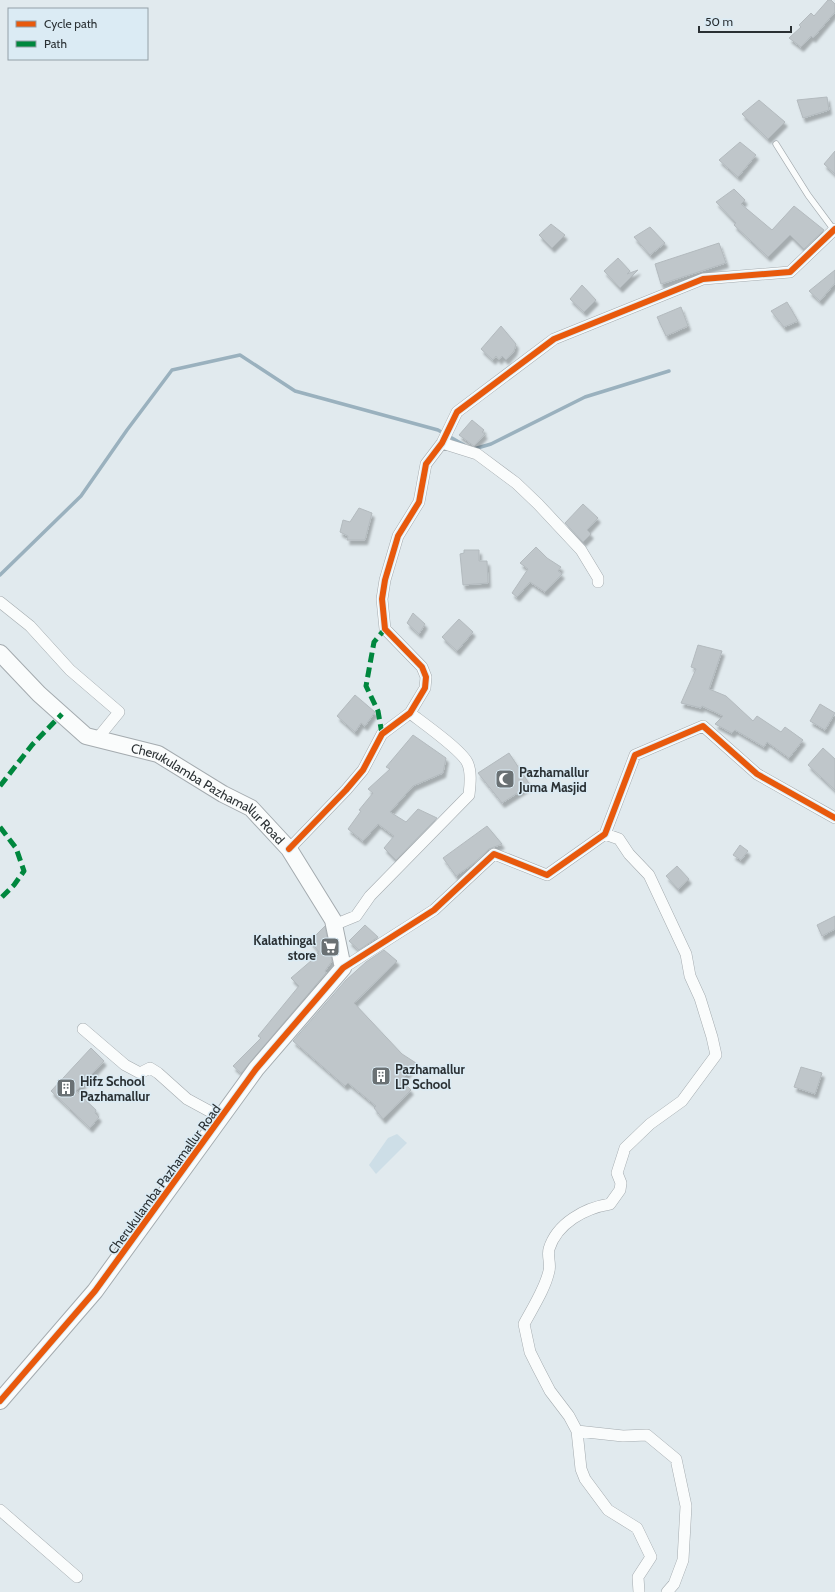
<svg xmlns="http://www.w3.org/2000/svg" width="835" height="1592" font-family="Cabin,sans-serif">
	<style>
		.built { fill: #cddee7 }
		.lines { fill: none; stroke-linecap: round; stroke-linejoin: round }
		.stream { stroke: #9ab1be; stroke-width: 3.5 }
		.building { fill: #bfc6ca; stroke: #b3babe; filter: url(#shadow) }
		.lane-casing { stroke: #a4abaf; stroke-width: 7 }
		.street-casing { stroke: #a4abaf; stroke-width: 12 }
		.secondary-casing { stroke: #a4abaf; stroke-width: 18 }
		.lane { stroke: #fafcfc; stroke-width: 5.5 }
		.street { stroke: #fafcfc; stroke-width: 11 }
		.secondary { stroke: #fafcfc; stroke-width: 16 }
		.quiet { stroke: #00873e; stroke-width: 5; stroke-dasharray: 10 5; stroke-linecap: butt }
		.cycleway-casing { stroke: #dbebf4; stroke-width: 8 }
		.cycleway { stroke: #e8590c; stroke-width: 6 }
		.labels { text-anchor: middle; stroke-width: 3; stroke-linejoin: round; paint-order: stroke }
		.poi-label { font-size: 13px; font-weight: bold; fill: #2a3033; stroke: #dbebf4; text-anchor: start }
		.street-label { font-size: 13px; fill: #2a3033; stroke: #dbebf4 }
	</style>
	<defs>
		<filter id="shadow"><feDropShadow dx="2.5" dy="4.5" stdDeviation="1" flood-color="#0004"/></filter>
	</defs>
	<rect width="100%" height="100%" fill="#e1eaee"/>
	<!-- built -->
	<path class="built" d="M397,1134L407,1143L376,1174L369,1165L388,1138Z"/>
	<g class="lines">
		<!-- stream -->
		<path class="stream" d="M474,449L491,444L585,397L669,371
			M0,575L81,496L127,430L172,370L240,355L295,391L438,430L464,445"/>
	</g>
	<!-- building -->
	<path class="building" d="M828,0H831L835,4V12L813,38L811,36L801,47L789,38L801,27L799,25L811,13L814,16Z
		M827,97L829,110L803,118L797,100Z
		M759,100L785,122L768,139L742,114Z
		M740,142L756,155L738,177L719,160Z
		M835,151V174L824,164Z
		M734,189L745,200L741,204L772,230L794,206L824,230L804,249L790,235L768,257L734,225L736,223L716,202Z
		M551,224L565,235L552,248L539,235Z
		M650,227L665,243L650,255L634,237Z
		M719,243L726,263L661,284L655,264Z
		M618,258L630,271L627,274L638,270L620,288L604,271Z
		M835,270V283L820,301L809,291Z
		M582,285L596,300L584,312L570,299Z
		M787,302L798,321L784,327L771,311Z
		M681,307L688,326L666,336L657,317Z
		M501,326L516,344L514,351L506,360L502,356L499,360L496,356L493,360L481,349Z
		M472,420L484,430L482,432L485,434L474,446L459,435Z
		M583,504L598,518L587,530L591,534L583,542L565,523Z
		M359,508L372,513L365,540H347L348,536L340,532L343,520L350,522Z
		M536,547L547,558L561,567L558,571L562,574L545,592L530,582L517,597L512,593L528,569L520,563Z
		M464,550H479V561H487L488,583L463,585L460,554L464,553Z
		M413,613L425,624L419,634L407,623Z
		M459,619L473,632L457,651L442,637Z
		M698,645L722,651L709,689L726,696L753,721L757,716L781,732L785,727L803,740L789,758L767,742L764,747L735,730L732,733L715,724L723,716L702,706L701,708L681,703L696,669L691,667Z
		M355,695L375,712L365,726L361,723L355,732L337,716Z
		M820,704L835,713L825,730L810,721Z
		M413,735L446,758L443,773L413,786L390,812L406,822L418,809L437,818L396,860L384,848L394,836L378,824L363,841L348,829L361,811L359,810L373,793L368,789L390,769L386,767Z
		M823,748L835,759V790L808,765Z
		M509,753L530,785L502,803L478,773Z
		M487,826L502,844L489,849L474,863L456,876L443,858Z
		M740,845L748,851L741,860L733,855Z
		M677,866L689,879L678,889L666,876Z
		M835,916V929L822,936L817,925Z
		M365,925L378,937L359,950L349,941Z
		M325,926L332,961L325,971L326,973L241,1073L233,1066L261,1038L258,1036L299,986L291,978L319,954L317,953L319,952L310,941Z
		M384,950L397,961L354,1003L402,1054L416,1063L401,1080L411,1090L383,1119L374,1108L376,1106L348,1083L345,1086L293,1041L346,980L366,962Z
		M91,1048L104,1061L76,1091L96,1110L95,1113L99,1117L90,1128L51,1091Z
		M801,1067L822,1073L815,1094L794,1087Z"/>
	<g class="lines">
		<defs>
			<path id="lane" d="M776,144L808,195L834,230"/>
			<path id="street" d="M442,443L477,454L516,483L538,504L581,550L598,578V582
				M0,602L30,626L70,670L119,712L97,739
				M605,834L619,839L629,854L649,875L686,954L690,976L700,998L712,1037L716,1055L682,1101L650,1124L625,1148L617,1173L621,1183L620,1190L610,1204C585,1208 557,1223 549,1249C547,1256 551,1264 549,1271C545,1289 533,1307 524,1324L530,1352L538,1368L550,1391L569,1416L577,1431L581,1469L585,1479L608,1510L637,1528L651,1557L638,1577L639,1592
				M289,849L346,790L363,770L382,734L410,713L425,688L426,677L422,667L385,629L382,599L385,580L398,536L419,502L426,464L442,443L457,412L554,339L703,279L790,272L835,229
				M334,925L356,916L370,896L469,795C470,786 472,771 467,762C460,749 423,723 410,713
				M343,968L434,910L494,854L547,875L605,834L635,755L703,726L757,774L835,818
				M83,1029L125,1065L140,1073L150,1068L158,1073L187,1099L222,1118
				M577,1431L623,1436L647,1435L676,1459L686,1506L683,1560L674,1584L667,1592
				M0,1510L77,1577"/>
			<g id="secondary">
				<path id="s1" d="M0,653L39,694L86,736L158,754L223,794L251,808L289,849L333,920L343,968L256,1069L95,1291L0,1401"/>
			</g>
		</defs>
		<!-- lane casing -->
		<use href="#lane" class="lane-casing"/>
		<!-- street casing -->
		<use href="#street" class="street-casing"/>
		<!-- secondary casing -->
		<use href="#secondary" class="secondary-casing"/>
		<!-- lane -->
		<use href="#lane" class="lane"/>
		<!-- street -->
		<use href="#street" class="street"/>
		<!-- secondary -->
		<use href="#secondary" class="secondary"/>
		<!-- quiet -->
		<path class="quiet" d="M382,734L378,711L366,686L374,642L385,629
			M0,786L32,745L62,714
			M0,827L16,848L24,871L14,885L0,899"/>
		<defs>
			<path id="cycleway" d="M289,849L346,790L363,770L382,734L410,713L425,688L426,677L422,667L385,629L382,599L385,580L398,536L419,502L426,464L442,443L457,412L554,339L703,279L790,272L835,229
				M0,1401L95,1291L256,1069L343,968L434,910L494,854L547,875L605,834L635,755L703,726L757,774L835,818"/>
		</defs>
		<!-- cycleway casing -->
		<use href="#cycleway" class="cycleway-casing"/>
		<!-- cycleway -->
		<use href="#cycleway" class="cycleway"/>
	</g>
	<!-- icons -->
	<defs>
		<symbol id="mosque-square" viewBox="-11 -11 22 22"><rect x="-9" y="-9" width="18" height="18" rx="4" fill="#6a7174" stroke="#dbebf4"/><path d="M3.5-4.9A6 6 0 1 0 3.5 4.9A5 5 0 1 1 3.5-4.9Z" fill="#fff"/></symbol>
		<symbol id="supermarket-square" viewBox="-11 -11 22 22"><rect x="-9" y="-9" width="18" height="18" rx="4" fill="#6a7174" stroke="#dbebf4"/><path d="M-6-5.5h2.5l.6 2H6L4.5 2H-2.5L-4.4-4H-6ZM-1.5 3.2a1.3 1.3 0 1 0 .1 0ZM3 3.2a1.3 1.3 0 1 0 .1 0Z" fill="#fff"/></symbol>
		<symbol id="building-square" viewBox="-11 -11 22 22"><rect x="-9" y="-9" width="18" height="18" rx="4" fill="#6a7174" stroke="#dbebf4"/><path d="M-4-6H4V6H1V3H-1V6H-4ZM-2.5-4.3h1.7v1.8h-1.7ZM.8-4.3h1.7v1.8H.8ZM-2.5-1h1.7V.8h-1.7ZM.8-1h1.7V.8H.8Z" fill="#fff"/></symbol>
	</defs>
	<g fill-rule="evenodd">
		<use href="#mosque-square" x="494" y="768" width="22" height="22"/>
		<use href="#supermarket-square" x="319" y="936" width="22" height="22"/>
		<use href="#building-square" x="370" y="1065" width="22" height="22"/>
		<use href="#building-square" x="55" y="1077" width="22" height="22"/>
	</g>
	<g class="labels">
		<!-- poi labels -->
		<g class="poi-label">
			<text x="519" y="777">Pazhamallur<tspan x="519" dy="15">Juma Masjid</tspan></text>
			<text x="316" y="945" text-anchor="end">Kalathingal<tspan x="316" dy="15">store</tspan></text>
			<text x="395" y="1074">Pazhamallur<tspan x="395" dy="15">LP School</tspan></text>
			<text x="80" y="1086">Hifz School<tspan x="80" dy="15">Pazhamallur</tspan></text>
		</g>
		<!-- street labels -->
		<g class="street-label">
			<text dy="5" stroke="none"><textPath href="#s1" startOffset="257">Cherukulamba Pazhamallur Road</textPath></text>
			<text transform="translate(164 1179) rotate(-54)" y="5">Cherukulamba Pazhamallur Road</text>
		</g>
	</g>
	<!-- legend -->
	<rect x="8" y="8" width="140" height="52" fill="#dbebf4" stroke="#94a0a7"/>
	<rect x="16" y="21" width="20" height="6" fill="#e8590c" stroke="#94a0a7"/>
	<text x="44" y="28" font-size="12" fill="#2a3033">Cycle path</text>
	<rect x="16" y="41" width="20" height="6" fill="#00873e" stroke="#94a0a7"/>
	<text x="44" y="48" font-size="12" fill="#2a3033">Path</text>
	<!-- scale -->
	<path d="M699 26v6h92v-6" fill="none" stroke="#2a3033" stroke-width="2"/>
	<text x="705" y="26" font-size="12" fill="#2a3033" stroke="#dbebf4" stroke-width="3" paint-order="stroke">50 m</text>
</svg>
